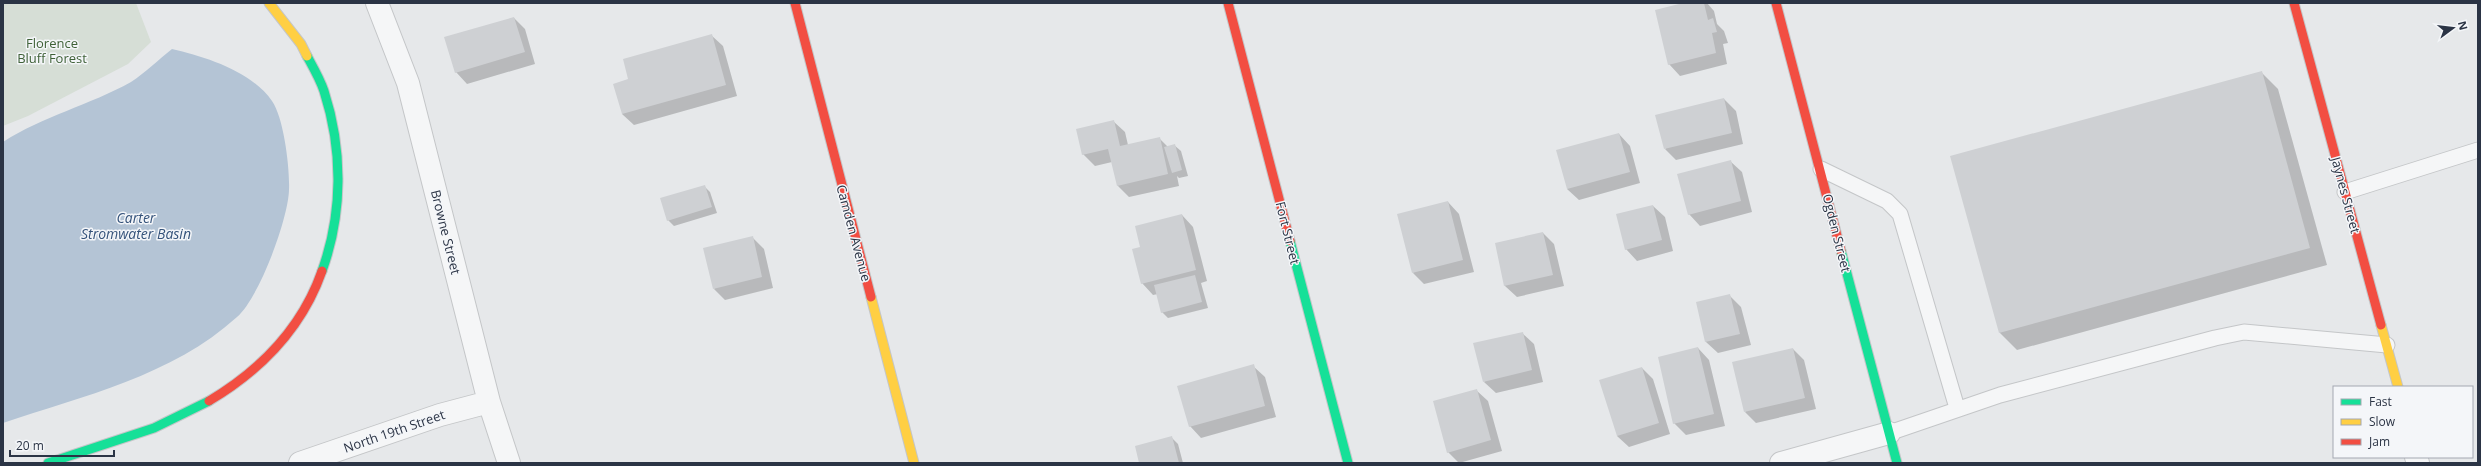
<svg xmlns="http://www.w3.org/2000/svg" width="2481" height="466" font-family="'Open Sans',sans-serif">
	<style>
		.green { fill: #d6ded6 }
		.water { fill: #b4c4d5 }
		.shadow { fill: #0003 }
		.building { fill: #ced0d3 }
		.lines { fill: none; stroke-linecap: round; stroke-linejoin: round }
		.lane-casing { stroke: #c4c6c8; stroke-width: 17 }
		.street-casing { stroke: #c4c6c8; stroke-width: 24 }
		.fast-casing { stroke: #c4c6c8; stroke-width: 11 }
		.slow-casing { stroke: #c4c6c8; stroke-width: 11 }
		.jam-casing { stroke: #c4c6c8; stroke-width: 11 }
		.lane { stroke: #f5f6f7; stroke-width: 15 }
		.street { stroke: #f5f6f7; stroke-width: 22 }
		.fast { stroke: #16e098; stroke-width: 9 }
		.slow { stroke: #ffcf43; stroke-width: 9 }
		.jam { stroke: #f24e42; stroke-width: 9 }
		.labels { text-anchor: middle; stroke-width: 3; stroke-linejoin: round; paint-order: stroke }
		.park-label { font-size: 13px; fill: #3f6138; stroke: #f4f6f9 }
		.street-label { font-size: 13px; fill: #2b3445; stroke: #f4f6f9 }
		.water-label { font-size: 14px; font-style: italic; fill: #34527a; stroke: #f4f6f9 }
	</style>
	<rect width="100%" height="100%" fill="#e6e8ea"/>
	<!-- green -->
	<path class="green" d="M3,3H136L151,42L128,64L28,116L3,126Z"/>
	<!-- water -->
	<path class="water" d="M172,49C206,57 251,71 272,101C284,118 290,169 289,190C288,220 259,298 237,317C172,376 83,396 3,423V142C43,116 90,105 131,82C145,73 158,60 172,49Z"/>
	<!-- shadow -->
	<path class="shadow" d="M1687,3H1707L1714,11L1717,24L1724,31L1728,43L1723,44L1727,64L1680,76L1669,64Z
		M514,18L525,29L535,64L467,84L456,72Z
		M711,35L723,46L737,96L634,125L622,114L630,80Z
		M2261,72L2278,89L2327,265L2017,350L2000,333L1952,157Z
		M1724,99L1736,111L1743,144L1676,160L1665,149Z
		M1113,121L1125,132L1128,145L1159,138L1168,147L1174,145L1181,151L1188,176L1179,178L1177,176L1179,186L1129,197L1118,186L1112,162L1095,166L1083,154Z
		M1619,134L1630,146L1640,183L1579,200L1567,189Z
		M1730,161L1742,172L1752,212L1700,226L1689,214Z
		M704,186L710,192L717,213L674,226L668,220Z
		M1448,202L1459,214L1474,272L1424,284L1413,273Z
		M1653,206L1665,217L1673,251L1637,261L1626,249Z
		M1182,215L1193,227L1207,281L1201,283L1208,308L1168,318L1162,312L1158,294L1153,295L1142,283L1141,248Z
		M1543,233L1554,244L1564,286L1517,297L1505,286L1496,244Z
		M752,237L764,249L773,288L725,300L714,289Z
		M1729,295L1741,307L1751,345L1718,353L1706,342L1697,303Z
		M1522,333L1534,344L1543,382L1496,393L1484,382Z
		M1698,348L1709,360L1725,426L1686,435L1674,423Z
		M1793,349L1804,360L1816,409L1756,423L1745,412Z
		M1253,366L1265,377L1276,417L1201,438L1190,426Z
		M1642,368L1653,379L1670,434L1629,447L1617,436Z
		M1476,390L1488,401L1502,451L1459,463L1448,452Z
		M1172,438L1178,444L1183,463H1140Z"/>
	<!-- building -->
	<path class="building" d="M1683,3H1704L1708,20L1713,18L1717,32L1712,33L1716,53L1668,65L1655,10Z
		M514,17L525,52L455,73L444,37Z
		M712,34L726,85L622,114L613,84L628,79L623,59Z
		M2262,71L2310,248L1999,333L1950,156Z
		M1724,98L1732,133L1664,149L1655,115Z
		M1114,120L1120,146L1160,137L1168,174L1117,186L1108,149L1082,155L1076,129Z
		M1619,133L1630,172L1567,189L1556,150Z
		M1175,144L1182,170L1172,173L1164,147Z
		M1731,160L1741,201L1688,215L1677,174Z
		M705,185L712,207L667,221L660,198Z
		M1448,201L1463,260L1412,273L1397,214Z
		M1653,205L1662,240L1625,250L1616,214Z
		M1182,214L1196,270L1141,284L1132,249L1140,247L1135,226Z
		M1543,232L1553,275L1504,286L1495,243Z
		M753,236L762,277L713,289L703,248Z
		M1195,275L1202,302L1161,313L1154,285Z
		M1730,294L1740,334L1705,342L1696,302Z
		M1523,332L1532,370L1483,382L1473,343Z
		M1698,347L1714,414L1673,424L1658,357Z
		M1793,348L1805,398L1744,412L1732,362Z
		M1254,364L1265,406L1189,427L1177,386Z
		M1642,367L1659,423L1617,436L1599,380Z
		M1477,389L1491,440L1447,453L1433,401Z
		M1172,436L1179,463H1139L1135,446Z"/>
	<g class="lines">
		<defs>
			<path id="lane" d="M1821,169L1887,201L1900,214L1957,408
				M2345,192L2478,150
				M1889,433L2000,395L2215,338L2244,332L2387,345"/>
			<path id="street" d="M377,3L408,83L489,402L509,463
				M2416,457L2418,463
				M300,463L440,415L489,402
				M1781,463L1889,433"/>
			<path id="fast" d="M307,56C313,67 320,79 324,91C343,150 343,213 322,271
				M1290,241L1348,463
				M1841,251L1897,463
				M48,463L154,428L209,401"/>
			<path id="slow" d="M269,3L301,44L307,56
				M871,297L914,463
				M2381,325L2398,387"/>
			<path id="jam" d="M795,3L871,297
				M1228,3L1290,241
				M1776,3L1841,251
				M2294,3L2381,325
				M209,401C261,370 302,328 322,271"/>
		</defs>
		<!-- lane casing -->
		<use href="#lane" class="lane-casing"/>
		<!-- street casing -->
		<use href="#street" class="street-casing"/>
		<!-- fast casing -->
		<use href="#fast" class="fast-casing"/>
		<!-- slow casing -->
		<use href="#slow" class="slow-casing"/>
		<!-- jam casing -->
		<use href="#jam" class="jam-casing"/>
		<!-- lane -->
		<use href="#lane" class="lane"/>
		<!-- street -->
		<use href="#street" class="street"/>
		<!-- fast -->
		<use href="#fast" class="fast"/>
		<!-- slow -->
		<use href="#slow" class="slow"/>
		<!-- jam -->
		<use href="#jam" class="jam"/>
	</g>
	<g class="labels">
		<!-- park labels -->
		<g class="park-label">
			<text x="52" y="48">Florence<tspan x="52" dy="15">Bluff Forest</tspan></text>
		</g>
		<!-- street labels -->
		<g class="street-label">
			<text transform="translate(2346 195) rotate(75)" y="5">Jaynes Street</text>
			<text transform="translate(446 232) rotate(76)" y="5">Browne Street</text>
			<text transform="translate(854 233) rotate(75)" y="5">Camden Avenue</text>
			<text transform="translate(1288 233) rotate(76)" y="5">Fort Street</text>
			<text transform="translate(1837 233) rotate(76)" y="5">Ogden Street</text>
			<text transform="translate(394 431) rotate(-19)" y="5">North 19th Street</text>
		</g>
		<!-- water labels -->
		<g class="water-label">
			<text x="136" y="223">Carter<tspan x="136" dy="16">Stromwater Basin</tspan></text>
		</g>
	</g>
	<!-- border -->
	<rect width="2481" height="466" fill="none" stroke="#2b3445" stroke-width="8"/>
	<!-- legend -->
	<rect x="2333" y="386" width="140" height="72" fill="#f4f6f9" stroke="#a4a8b1"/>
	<rect x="2341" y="399" width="20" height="6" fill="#16e098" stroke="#a4a8b1"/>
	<text x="2369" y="406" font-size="12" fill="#2b3445">Fast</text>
	<rect x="2341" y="419" width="20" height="6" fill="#ffcf43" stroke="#a4a8b1"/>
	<text x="2369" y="426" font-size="12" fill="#2b3445">Slow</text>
	<rect x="2341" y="439" width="20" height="6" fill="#f24e42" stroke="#a4a8b1"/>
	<text x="2369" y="446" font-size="12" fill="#2b3445">Jam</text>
	<!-- north arrow -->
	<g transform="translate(2453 28) rotate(75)" stroke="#f4f6f9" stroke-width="3" paint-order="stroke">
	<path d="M0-3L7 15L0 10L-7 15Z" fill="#2b3445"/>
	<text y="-6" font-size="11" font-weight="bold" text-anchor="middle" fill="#2b3445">N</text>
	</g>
	<!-- scale -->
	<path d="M10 450v6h104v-6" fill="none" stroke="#2b3445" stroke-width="2"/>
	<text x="16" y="450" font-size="12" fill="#2b3445" stroke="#f4f6f9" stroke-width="3" paint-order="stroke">20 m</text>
</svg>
